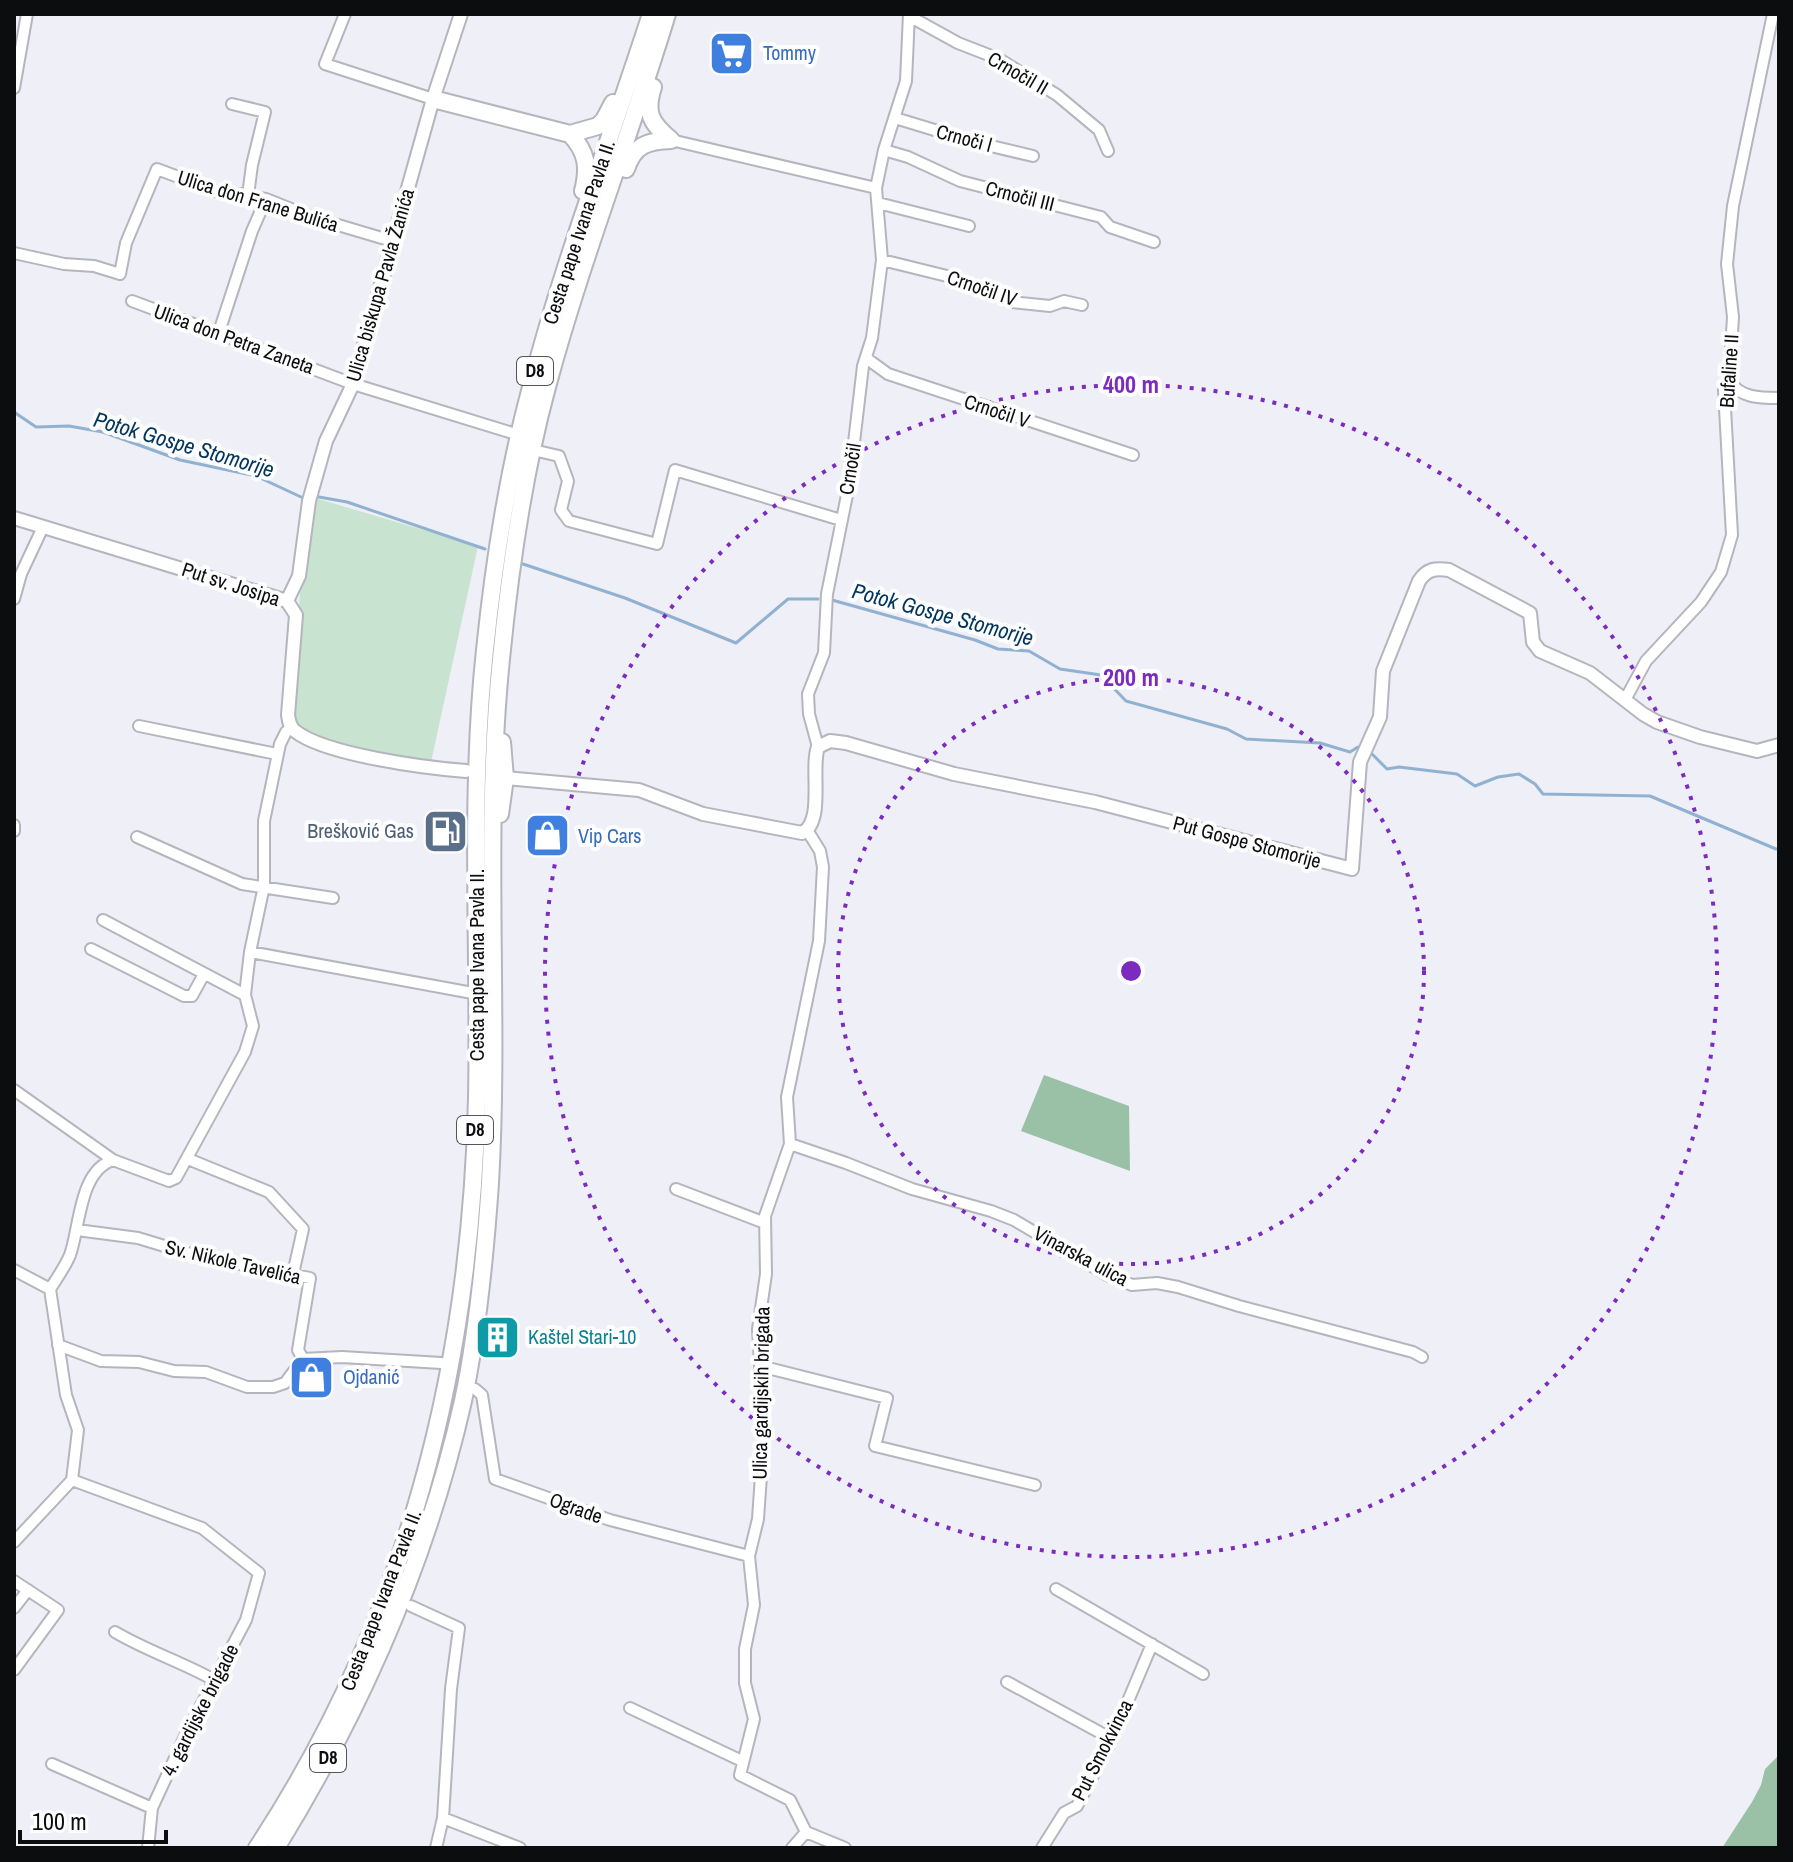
<svg xmlns="http://www.w3.org/2000/svg" width="1793" height="1862" font-family="'Archivo Narrow',sans-serif">
	<style>
		.green { fill: #c8e3d0 }
		.forest { fill: #9ac1a6 }
		.lines { fill: none; stroke-linecap: round; stroke-linejoin: round }
		.stream { stroke: #91b1d0; stroke-width: 3 }
		.minor-casing { stroke: #b5b5bd; stroke-width: 14 }
		.tertiary-casing { stroke: #b5b5bd; stroke-width: 16 }
		.primary-casing { stroke: #b5b5bd; stroke-width: 20 }
		.minor { stroke: #fff; stroke-width: 10 }
		.tertiary { stroke: #fff; stroke-width: 12 }
		.primary { stroke: #fff; stroke-width: 16 }
		.ring { fill: none; stroke: #7b2cbf; stroke-width: 4; stroke-dasharray: 4 8 }
		.labels { text-anchor: middle; stroke-width: 8; stroke-linejoin: round; paint-order: stroke }
		.shield { fill: #fdfdfe; stroke: #545557; stroke-width: 2 }
		.shield-label { font-size: 18px; font-weight: bold; fill: #0c0d0f }
		.shop-label { font-size: 20px; fill: #366cbe; stroke: #fdfdfe; text-anchor: start }
		.street-label { font-size: 20px; fill: #0c0d0f; stroke: #fdfdfe }
		.service-label { font-size: 20px; fill: #4e5e75; stroke: #fdfdfe; text-anchor: end }
		.culture-label { font-size: 20px; fill: #0d838f; stroke: #fdfdfe; text-anchor: start }
		.water-label { font-size: 22px; font-style: italic; fill: #00355c; stroke: #fdfdfe }
		.centre { fill: #7b2cbf; stroke: #fdfdfe; stroke-width: 4 }
		.ring-label { font-size: 24px; text-anchor: middle; font-weight: bold; fill: #7b2cbf; stroke: #fdfdfe; stroke-width: 8; stroke-linejoin: round; paint-order: stroke }
	</style>
	<rect width="100%" height="100%" fill="#eeeff7"/>
	<!-- green -->
	<path class="green" d="M315,498L478,546L431,762C385,755 338,749 297,728L291,708L300,594Z"/>
	<!-- forest -->
	<path class="forest" d="M1044,1075L1129,1106L1130,1171L1021,1131Z
		M1779,1755V1848H1722L1752,1802L1761,1785L1765,1769Z"/>
	<g class="lines">
		<!-- stream -->
		<path class="stream" d="M14,412L36,427L69,426L103,432L180,460L256,476L301,497
			M319,497L347,502L485,549
			M523,564L625,598L736,643L788,599H818
			M832,600L975,640L998,649L1029,651L1060,669L1101,675L1126,701L1227,729L1246,739L1320,743L1350,752L1358,747
			M1371,753L1387,769L1399,767L1457,774L1475,786L1498,777L1519,774L1535,784L1543,794L1650,796L1776,849"/>
		<defs>
			<path id="minor" d="M345,14L325,64L433,99
				M909,16L958,43L999,59L1057,95L1099,130L1108,151
				M14,88L27,14
				M232,104L265,112L252,165L248,195
				M895,118L974,142L1033,156
				M671,140L876,188
				M884,150L908,157L960,181L1101,217L1110,227L1154,242
				M878,203L969,226
				M14,253L64,264L94,266L120,274L126,243L157,169L229,196L241,194L266,199L311,217L392,241
				M882,260L951,277L1012,302L1050,306L1064,301L1082,305
				M132,301L353,384L519,435
				M218,335L252,231L266,199
				M866,358L888,374L1133,455
				M1729,381C1741,398 1759,398 1779,398
				M533,450L559,456L568,481L561,510L569,521L657,544L675,470L841,520
				M14,599L21,574L43,527
				M1626,698L1646,661L1701,602L1721,572L1732,535L1724,390L1729,381L1733,317L1727,264L1733,206L1773,14
				M139,726L277,754
				M818,747L809,714L808,694L824,653L827,594L849,485L863,366L872,338L882,260L876,188L884,150L906,81L909,14
				M14,825V831
				M137,837L242,884L333,898
				M103,920L245,995
				M91,949L184,996H192L204,974
				M250,952L478,994
				M14,1090L113,1160
				M790,1144L846,1163L912,1189L991,1211L1014,1220L1107,1275L1132,1285L1157,1283L1178,1287L1239,1306L1413,1352L1422,1357
				M188,1159L269,1192L303,1229L293,1274
				M676,1189L765,1223
				M77,1230L138,1238L194,1255L310,1278L298,1350L303,1359
				M14,1270L50,1289
				M50,1289C57,1278 65,1267 70,1255C80,1227 79,1171 113,1160L169,1181L176,1178L245,1052L253,1026L245,995L250,952L264,886V821L280,744L286,732L292,728
				M58,1345L101,1361L139,1362L174,1371L206,1372L247,1387H273L285,1383L303,1359L342,1357L441,1363
				M760,1366L887,1398L875,1446L1035,1485
				M475,1389L482,1395L495,1479L610,1520L749,1556
				M72,1480L202,1528L259,1573L246,1620L187,1732L152,1808L148,1848
				M14,1542L72,1480L78,1430L66,1395L50,1289
				M14,1581L58,1610L14,1670
				M1056,1589L1203,1674
				M411,1606L459,1628L451,1689L443,1818L436,1848
				M14,1608L28,1590
				M115,1632C147,1651 182,1662 214,1680
				M1007,1682L1112,1739
				M630,1708L742,1761
				M52,1764L152,1808
				M443,1818L520,1848
				M806,1832L790,1800L740,1775L754,1719L745,1683V1649L754,1605L749,1556L758,1519L764,1432L758,1329L766,1274L765,1216L790,1144L787,1097L819,941L823,867L820,851L807,830
				M806,1832L845,1848
				M792,1848L806,1832
				M1042,1848L1064,1813L1077,1806L1112,1739L1152,1644"/>
			<path id="tertiary" d="M14,518L287,601L296,615L288,715C289,722 290,727 295,731C325,755 427,768 466,771
				M287,601L299,576L309,501L326,441L353,384L433,99L461,14
				M505,778L639,790L703,814L802,833C825,822 810,768 818,747L830,741L846,743L954,774L1095,802L1352,869L1360,762L1380,717L1383,671L1419,581C1427,569 1435,568 1449,570L1530,613L1533,642L1540,651L1590,673L1643,714L1657,722L1700,737L1757,751L1779,745"/>
			<path id="primary" d="M653,87C645,112 650,123 671,140
				M433,99L570,134L598,126L604,120L613,103
				M570,134C587,152 589,167 583,191
				M626,169C634,145 647,141 671,140
				M500,814L505,778L502,742
				M257,1848C407,1620 471,1369 477,1098C480,949 469,798 485,650C494,562 508,472 531,387C564,260 611,138 651,14
				M276,1848C361,1710 427,1560 463,1401C478,1330 485,1256 490,1183C500,1009 483,833 501,659C510,567 523,475 547,387C581,261 629,139 667,14"/>
		</defs>
		<!-- minor casing -->
		<use href="#minor" class="minor-casing"/>
		<!-- tertiary casing -->
		<use href="#tertiary" class="tertiary-casing"/>
		<!-- primary casing -->
		<use href="#primary" class="primary-casing"/>
		<!-- minor -->
		<use href="#minor" class="minor"/>
		<!-- tertiary -->
		<use href="#tertiary" class="tertiary"/>
		<!-- primary -->
		<use href="#primary" class="primary"/>
	</g>
	<!-- distance rings -->
	<g class="ring">
		<circle cx="1131" cy="971" r="293"/>
		<circle cx="1131" cy="971" r="586"/>
	</g>
	<!-- icons -->
	<defs>
		<symbol id="supermarket-square" viewBox="-11 -11 22 22"><rect x="-9" y="-9" width="18" height="18" rx="4" fill="#3f7fe0" stroke="#fdfdfe"/><path d="M-6-5.5h2.5l.6 2H6L4.5 2H-2.5L-4.4-4H-6ZM-1.5 3.2a1.3 1.3 0 1 0 .1 0ZM3 3.2a1.3 1.3 0 1 0 .1 0Z" fill="#fff"/></symbol>
		<symbol id="fuel-square" viewBox="-11 -11 22 22"><rect x="-9" y="-9" width="18" height="18" rx="4" fill="#5c6f8a" stroke="#fdfdfe"/><path d="M-5.5-6h7V0h2V4h1.3V-2.5L3-4.5l.8-.8L6-3V5H2.5V1h-1V6h-7ZM-4.2-4.7v3.2H.2V-4.7Z" fill="#fff"/></symbol>
		<symbol id="shop-square" viewBox="-11 -11 22 22"><rect x="-9" y="-9" width="18" height="18" rx="4" fill="#3f7fe0" stroke="#fdfdfe"/><path d="M-5-2.5h2.3a2.7 3.5 0 0 1 5.4 0H5L5.5 6h-11ZM-1.5-2.5h3a1.5 2.3 0 0 0-3 0Z" fill="#fff"/></symbol>
		<symbol id="building-square" viewBox="-11 -11 22 22"><rect x="-9" y="-9" width="18" height="18" rx="4" fill="#0f9aa8" stroke="#fdfdfe"/><path d="M-4-6H4V6H1V3H-1V6H-4ZM-2.5-4.3h1.7v1.8h-1.7ZM.8-4.3h1.7v1.8H.8ZM-2.5-1h1.7V.8h-1.7ZM.8-1h1.7V.8H.8Z" fill="#fff"/></symbol>
	</defs>
	<g fill-rule="evenodd">
		<use href="#supermarket-square" x="706" y="28" width="51" height="51"/>
		<use href="#fuel-square" x="420" y="806" width="51" height="51"/>
		<use href="#shop-square" x="522" y="810" width="51" height="51"/>
		<use href="#building-square" x="472" y="1312" width="51" height="51"/>
		<use href="#shop-square" x="286" y="1352" width="51" height="51"/>
	</g>
	<g class="labels">
		<!-- shield labels -->
		<g class="shield">
			<rect x="517" y="357" width="36" height="28" rx="6"/>
			<rect x="457" y="1116" width="36" height="28" rx="6"/>
			<rect x="310" y="1744" width="36" height="28" rx="6"/>
		</g>
		<g class="shield-label">
			<text x="535" y="377">D8</text>
			<text x="475" y="1136">D8</text>
			<text x="328" y="1764">D8</text>
		</g>
		<!-- shop labels -->
		<g class="shop-label">
			<text x="763" y="60">Tommy</text>
			<text x="578" y="843">Vip Cars</text>
			<text x="343" y="1384">Ojdanić</text>
		</g>
		<!-- street labels -->
		<g class="street-label">
			<text transform="translate(1018 73) rotate(30)" y="7">Crnočil II</text>
			<text transform="translate(964 138) rotate(15)" y="7">Crnoči l</text>
			<text transform="translate(1020 196) rotate(14)" y="7">Crnočil III</text>
			<text transform="translate(258 201) rotate(17)" y="7">Ulica don Frane Bulića</text>
			<text transform="translate(579 232) rotate(-72)" y="7">Cesta pape Ivana Pavla II.</text>
			<text transform="translate(380 285) rotate(-74)" y="7">Ulica biskupa Pavla Žanića</text>
			<text transform="translate(982 288) rotate(19)" y="7">Crnočil IV</text>
			<text transform="translate(234 339) rotate(20)" y="7">Ulica don Petra Zaneta</text>
			<text transform="translate(1729 371) rotate(-86)" y="7">Bufaline II</text>
			<text transform="translate(997 411) rotate(18)" y="7">Crnočil V</text>
			<text transform="translate(850 469) rotate(-81)" y="7">Crnočil</text>
			<text transform="translate(231 584) rotate(18)" y="7">Put sv. Josipa</text>
			<text transform="translate(1247 842) rotate(15)" y="7">Put Gospe Stomorije</text>
			<text transform="translate(477 965) rotate(-90)" y="7">Cesta pape Ivana Pavla II.</text>
			<text transform="translate(1081 1256) rotate(28)" y="7">Vinarska ulica</text>
			<text transform="translate(233 1262) rotate(13)" y="7">Sv. Nikole Tavelića</text>
			<text transform="translate(761 1393) rotate(-89)" y="7">Ulica gardijskih brigada</text>
			<text transform="translate(576 1508) rotate(20)" y="7">Ograde</text>
			<text transform="translate(381 1600) rotate(-69)" y="7">Cesta pape Ivana Pavla II.</text>
			<text transform="translate(200 1710) rotate(-63)" y="7">4. gardijske brigade</text>
			<text transform="translate(1102 1750) rotate(-63)" y="7">Put Smokvinca</text>
		</g>
		<!-- service labels -->
		<g class="service-label">
			<text x="414" y="838">Brešković Gas</text>
		</g>
		<!-- culture labels -->
		<g class="culture-label">
			<text x="528" y="1344">Kaštel Stari-10</text>
		</g>
		<!-- water labels -->
		<g class="water-label">
			<text transform="translate(184 444) rotate(16)" y="8">Potok Gospe Stomorije</text>
			<text transform="translate(943 614) rotate(15)" y="8">Potok Gospe Stomorije</text>
		</g>
	</g>
	<circle cx="1131" cy="971" r="12" class="centre"/>
	<g class="ring-label">
		<text x="1131" y="393">400 m</text>
		<text x="1131" y="686">200 m</text>
	</g>
	<!-- border -->
	<rect width="1793" height="1862" fill="none" stroke="#0c0d0f" stroke-width="32"/>
	<!-- scale -->
	<path d="M20 1830v12h146v-12" fill="none" stroke="#0c0d0f" stroke-width="4"/>
	<text x="32" y="1830" font-size="24" fill="#0c0d0f" stroke="#fdfdfe" stroke-width="6" paint-order="stroke">100 m</text>
</svg>
